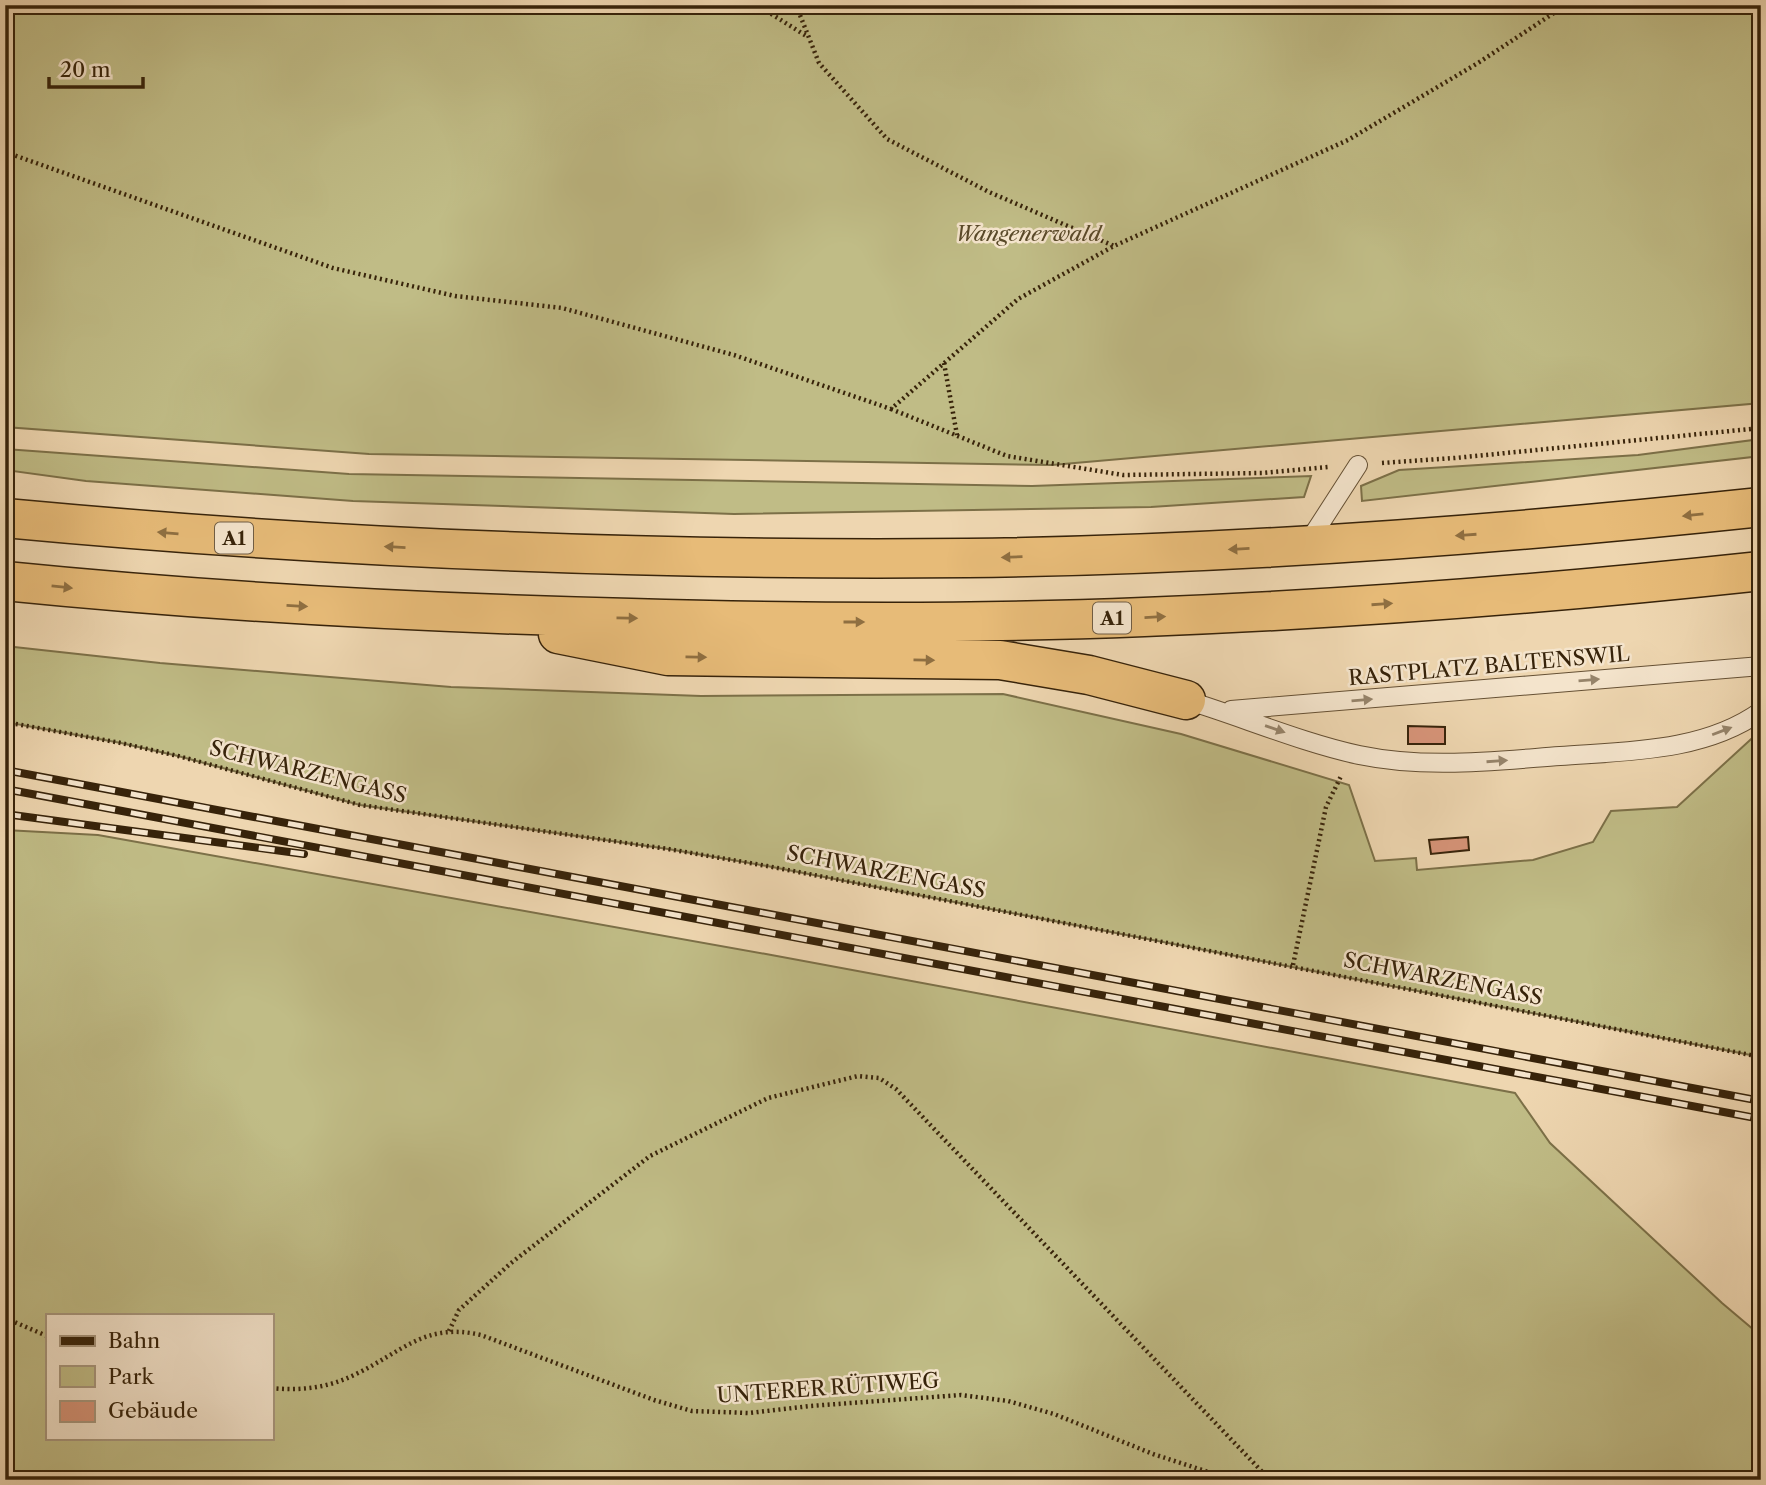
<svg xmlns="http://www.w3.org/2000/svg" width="1766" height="1485" font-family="'Libre Caslon Text',serif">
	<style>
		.green { fill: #c0bc86; stroke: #7c7048; stroke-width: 2; fill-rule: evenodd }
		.building { fill: #d79479; stroke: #37230a; stroke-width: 2 }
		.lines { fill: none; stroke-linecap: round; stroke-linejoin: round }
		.lane-casing { stroke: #655034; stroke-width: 20 }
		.highway-casing { stroke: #37230a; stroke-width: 41 }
		.path { stroke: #37230a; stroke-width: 4.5; stroke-dasharray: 2 3.5; stroke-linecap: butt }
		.lane { stroke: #f4e4cc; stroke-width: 18 }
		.highway { stroke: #e7bb78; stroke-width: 38 }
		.rail-casing { stroke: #37230a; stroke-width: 8 }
		.rail { stroke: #f4e4cc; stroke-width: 5; stroke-dasharray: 16; stroke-linecap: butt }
		.oneway { fill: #8f6f41 }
		.oneway2 { fill: #96846b }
		.labels { text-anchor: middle; stroke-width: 5; stroke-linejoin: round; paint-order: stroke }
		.shield { fill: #f4e4cc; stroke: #705d44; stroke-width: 2 }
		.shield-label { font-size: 19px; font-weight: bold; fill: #37230a }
		.park-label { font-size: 21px; font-style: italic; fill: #594929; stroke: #f4e4cc }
		.street-label { font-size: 21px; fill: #37230a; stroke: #f4e4cc }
	</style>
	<rect width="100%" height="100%" fill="#eed6b0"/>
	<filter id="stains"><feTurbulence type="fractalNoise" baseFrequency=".00286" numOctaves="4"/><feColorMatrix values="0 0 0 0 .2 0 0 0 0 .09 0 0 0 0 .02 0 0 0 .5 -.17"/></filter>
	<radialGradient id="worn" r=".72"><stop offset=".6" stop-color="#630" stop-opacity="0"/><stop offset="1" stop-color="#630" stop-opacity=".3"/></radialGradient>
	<!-- green -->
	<path class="green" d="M5,5H1761V403L1052,465L369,454L5,427Z
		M1761,439V456L1362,501L1361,486L1399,470L1638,455Z
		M5,449L349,474L1032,486L1311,476L1304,497L1151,507L734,514L353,501L86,481L5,470Z
		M5,646L160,663L451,687L701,696L1003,694L1181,734L1349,785L1375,861L1416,858L1417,870L1533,860L1593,842L1611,811L1677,807L1761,730V1057L767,866L668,849L360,805L178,756L121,743L5,722Z
		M5,830L98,835L766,954L1515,1093L1550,1143L1722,1303L1761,1336V1480H5ZM271,1315V1438H47V1315Z"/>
	<!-- building -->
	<path class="building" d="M1408,726L1445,727V744H1408Z
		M1468,837L1469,850L1431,854L1429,840Z"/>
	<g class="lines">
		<defs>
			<path id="lane" d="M1307,544L1358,465
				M1186,700C1242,717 1303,743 1359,755C1426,769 1493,761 1560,756C1627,751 1704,752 1761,711
				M1231,710L1761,666"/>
			<path id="highway" d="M5,518C325,548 646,561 967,558C1232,555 1497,535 1761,507
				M5,581C214,602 422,613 631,618C802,623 973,624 1144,617C1350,609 1556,593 1761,571
				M558,634L668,656L1000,660L1089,675L1186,700"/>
		</defs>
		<!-- lane casing -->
		<use href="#lane" class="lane-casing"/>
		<!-- highway casing -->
		<use href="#highway" class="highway-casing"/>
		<!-- path -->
		<path class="path" d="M757,5L808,37
			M796,5L819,63L887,139L989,192L1114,246
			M5,152L333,268L455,296L562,308L734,355L891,409L1018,299L1114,246L1348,140L1478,63L1566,5
			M944,363L957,435
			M891,409L1007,456L1123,475L1262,473L1328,467
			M1382,463L1455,458L1761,428
			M5,722L121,743L178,756L360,805L668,849L767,866L1761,1057
			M1293,965L1326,807L1342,774
			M5,1318L47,1336
			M449,1331L459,1310L511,1263L650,1156L768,1098L858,1076L879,1078L896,1089L1270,1480
			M271,1388C300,1391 329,1388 356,1374C402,1352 425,1322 481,1335L654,1400L692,1411L749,1413L810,1406L961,1395L1008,1401L1054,1414L1153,1454L1233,1480"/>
		<!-- lane -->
		<use href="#lane" class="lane"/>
		<!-- highway -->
		<use href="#highway" class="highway"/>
		<defs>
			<path id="rail" d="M5,770L1761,1101
				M5,789L1761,1119
				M5,814L304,854"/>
		</defs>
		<!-- rail casing -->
		<use href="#rail" class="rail-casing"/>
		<!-- rail -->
		<use href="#rail" class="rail"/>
	</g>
	<!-- one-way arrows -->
	<defs><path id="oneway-solid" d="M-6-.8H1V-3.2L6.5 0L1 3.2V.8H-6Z" transform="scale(1.75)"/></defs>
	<g class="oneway">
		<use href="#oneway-solid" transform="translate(1693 515) rotate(174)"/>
		<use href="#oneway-solid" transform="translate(168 533) rotate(-175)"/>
		<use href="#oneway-solid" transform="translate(1466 535) rotate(176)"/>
		<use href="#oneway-solid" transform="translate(395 547) rotate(-177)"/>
		<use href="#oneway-solid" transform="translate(1239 549) rotate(177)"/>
		<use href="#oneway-solid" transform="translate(1012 557) rotate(178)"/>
		<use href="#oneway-solid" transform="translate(62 587) rotate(6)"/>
		<use href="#oneway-solid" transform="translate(1382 604) rotate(-4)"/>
		<use href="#oneway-solid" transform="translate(297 606) rotate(3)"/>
		<use href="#oneway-solid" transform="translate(1155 617) rotate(-3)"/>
		<use href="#oneway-solid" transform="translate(627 618) rotate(1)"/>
		<use href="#oneway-solid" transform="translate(854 622)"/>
		<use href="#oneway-solid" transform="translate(696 657) rotate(1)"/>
		<use href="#oneway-solid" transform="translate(924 660) rotate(1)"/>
	</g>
	<g class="oneway2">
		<use href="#oneway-solid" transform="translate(1589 680) rotate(-5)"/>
		<use href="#oneway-solid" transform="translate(1362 700) rotate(-5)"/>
		<use href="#oneway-solid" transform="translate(1275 729) rotate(19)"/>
		<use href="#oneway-solid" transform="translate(1722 731) rotate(-21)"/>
		<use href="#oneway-solid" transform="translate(1497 761) rotate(-4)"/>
	</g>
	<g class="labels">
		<!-- shield labels -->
		<g class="shield">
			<rect x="215" y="522.5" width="38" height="31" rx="5"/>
			<rect x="1093" y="602.5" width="38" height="31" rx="5"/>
		</g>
		<g class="shield-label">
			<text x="234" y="545">A1</text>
			<text x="1112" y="625">A1</text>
		</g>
		<!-- park labels -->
		<g class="park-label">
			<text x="1028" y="241">Wangenerwald</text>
		</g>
		<!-- street labels -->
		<g class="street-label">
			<text transform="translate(1489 666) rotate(-5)" y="7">RASTPLATZ BALTENSWIL</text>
			<text transform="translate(308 772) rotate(14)" y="7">SCHWARZENGASS</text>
			<text transform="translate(886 872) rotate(11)" y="7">SCHWARZENGASS</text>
			<text transform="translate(1443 979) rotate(11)" y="7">SCHWARZENGASS</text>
			<text transform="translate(828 1388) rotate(-4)" y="7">UNTERER RÜTIWEG</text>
		</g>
	</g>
	<!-- margin -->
	<rect width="1766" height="1485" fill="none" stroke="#eed6b0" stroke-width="28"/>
	<rect x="7" y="7" width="1752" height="1471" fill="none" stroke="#37230a" stroke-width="3.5"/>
	<rect x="14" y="14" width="1738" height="1457" fill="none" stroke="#37230a" stroke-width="2"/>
	<!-- legend -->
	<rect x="46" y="1314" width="228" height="126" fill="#f4e4cc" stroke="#a8977e" stroke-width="2"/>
	<rect x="60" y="1336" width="35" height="10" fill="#37230a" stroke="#a8977e" stroke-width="2"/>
	<text x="108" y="1348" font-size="21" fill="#37230a">Bahn</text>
	<rect x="60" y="1366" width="35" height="21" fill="#c0bc86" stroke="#a8977e" stroke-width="2"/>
	<text x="108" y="1384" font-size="21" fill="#37230a">Park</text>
	<rect x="60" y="1401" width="35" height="21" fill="#d79479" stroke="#a8977e" stroke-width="2"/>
	<text x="108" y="1418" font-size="21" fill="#37230a">Gebäude</text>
	<!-- scale -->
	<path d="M49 77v10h94v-10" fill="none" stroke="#37230a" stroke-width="3.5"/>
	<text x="60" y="77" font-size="21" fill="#37230a" stroke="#f4e4cc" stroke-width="5" paint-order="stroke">20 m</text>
	<rect width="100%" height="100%" filter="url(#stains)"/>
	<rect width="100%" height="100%" fill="url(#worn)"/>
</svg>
